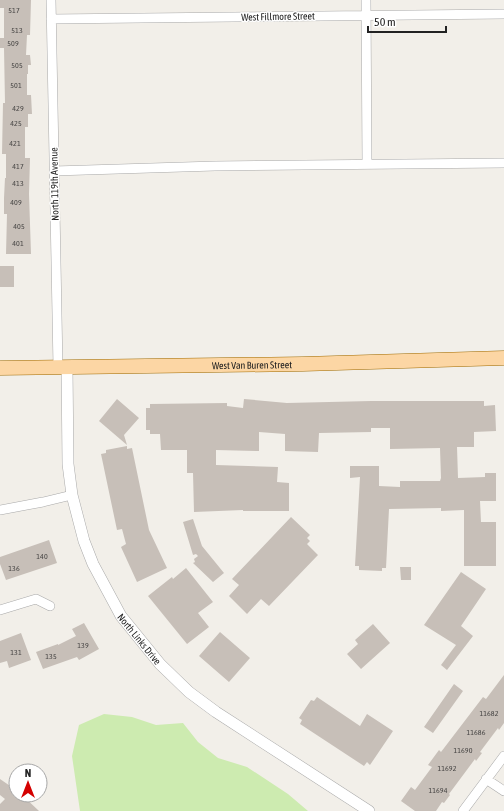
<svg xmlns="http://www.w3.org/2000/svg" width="504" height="811" font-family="'Asap Condensed',sans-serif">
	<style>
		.grass { fill: #cdebb0 }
		.building { fill: #c7bfb8 }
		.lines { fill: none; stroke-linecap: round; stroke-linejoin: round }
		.minor-casing { stroke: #a9a9a9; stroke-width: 10 }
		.tertiary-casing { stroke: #a9a9a9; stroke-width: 12 }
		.primary-casing { stroke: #a06b00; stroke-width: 15 }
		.minor { stroke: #fff; stroke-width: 9 }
		.tertiary { stroke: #fff; stroke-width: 11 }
		.primary { stroke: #fcd6a4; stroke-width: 14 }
		.labels { text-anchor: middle; stroke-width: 3; stroke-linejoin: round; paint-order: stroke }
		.number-label { font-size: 8px; fill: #4b4948 }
		.street-label { font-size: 10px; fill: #222; stroke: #fff }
	</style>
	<rect width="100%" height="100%" fill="#f2efe9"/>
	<!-- grass -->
	<path class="grass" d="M104,714L132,717L156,725L183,723L198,742L218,758L247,767L288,794L308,811H80L72,756L79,725Z"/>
	<!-- building -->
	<path class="building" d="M0,0H31L30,35H27L26,55H30L31,65H28V74H27V95H31L32,114H28V127H25V158H30L29,194L31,254H6L7,214H4V198L5,178H6V154H2L3,103H5L4,48H0V38H4V8H0Z
		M0,266H14V287H0Z
		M117,399L139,418L124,435L127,445L99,421Z
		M244,399L287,403L371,401H484V406L495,405L496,431L474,432V447H457L458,478L485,477V473H496V501H480L481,522H496V566H464V510L441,511V508L389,509L386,568H382V571L359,570V566H355L360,477L350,478V466H379V486L400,487V481H440L441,478L440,448L390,449V428H371V432L319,433L318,452L285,451V434L259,432V451L216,450V465L278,467L277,482L289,483V511H243V510L194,512L193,473H187V450H161L160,434H150V430H146V408H150V404L227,403V406L243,408Z
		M127,446V449L132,448L149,530L167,568L137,582L121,547L126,544L122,529L117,530L101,454L106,453V450Z
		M291,517L310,535L307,538L310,541L307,544L318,555L269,606L261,599L247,614L229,596L239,585L232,579Z
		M193,519L202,546L224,573L213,582L193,563L195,562L194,559L198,556L196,554L193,555L183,522Z
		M49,540L57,563L6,580L0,564V557Z
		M400,567H411V580H401Z
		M186,568L213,602L198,613L209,627L187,644L148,596L172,577L173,579Z
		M461,572L486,589L461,626L473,636L447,670L441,665L456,645L424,625Z
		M84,623L99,649L79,660L77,657L43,669L36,652L58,644V645L76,636L72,629Z
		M373,624L390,643L361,669L347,654L358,644L355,640Z
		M220,632L250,658L229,682L199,656Z
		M21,633L31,660L9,668L7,661L0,663V641Z
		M504,675V723L499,730L498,728L480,752L482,753L476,761L475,759L449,794L450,795L444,803L442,802L436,811H415L401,801L411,787L415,790L432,767L428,765L439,750L441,752L483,697L486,699Z
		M454,684L463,691L433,733L424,727Z
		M317,697L360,726L367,714L393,731L370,765L367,762L364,766L300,724L302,720L299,718L311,700L314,701Z
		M0,779L16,790V795H22L39,811H0V804L5,799L0,795Z"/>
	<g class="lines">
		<defs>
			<path id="minor" d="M51,0L58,367
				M366,0L367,164
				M51,19L504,14
				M54,171L215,166L504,163
				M0,510L43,502L72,495
				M0,610L36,599L50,606
				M486,779L504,791
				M463,811L504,756"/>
			<g id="tertiary">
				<path id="s1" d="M67,367L68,464L72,495L84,541L93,564L121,616L160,664L189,692L216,712L369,811"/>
			</g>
			<g id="primary">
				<path id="s2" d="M0,368L303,364L504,358"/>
			</g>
		</defs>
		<!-- minor casing -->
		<use href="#minor" class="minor-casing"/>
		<!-- tertiary casing -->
		<use href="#tertiary" class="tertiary-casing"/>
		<!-- primary casing -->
		<use href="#primary" class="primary-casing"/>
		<!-- minor -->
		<use href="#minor" class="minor"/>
		<!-- tertiary -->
		<use href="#tertiary" class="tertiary"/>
		<!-- primary -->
		<use href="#primary" class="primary"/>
	</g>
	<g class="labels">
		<!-- number labels -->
		<g class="number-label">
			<text x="14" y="13">517</text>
			<text x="17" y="33">513</text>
			<text x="13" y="46">509</text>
			<text x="17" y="68">505</text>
			<text x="16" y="88">501</text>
			<text x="18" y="111">429</text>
			<text x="16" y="126">425</text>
			<text x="15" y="146">421</text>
			<text x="18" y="169">417</text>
			<text x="18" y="186">413</text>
			<text x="16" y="205">409</text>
			<text x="19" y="229">405</text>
			<text x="18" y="246">401</text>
			<text x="42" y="559">140</text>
			<text x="14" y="571">136</text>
			<text x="83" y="648">139</text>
			<text x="16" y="655">131</text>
			<text x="51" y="659">135</text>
			<text x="489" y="716">11682</text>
			<text x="476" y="735">11686</text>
			<text x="463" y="753">11690</text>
			<text x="447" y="771">11692</text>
			<text x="438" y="793">11694</text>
		</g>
		<!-- street labels -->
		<g class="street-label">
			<text transform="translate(278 16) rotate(-1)" y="4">West Fillmore Street</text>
			<text transform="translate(54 184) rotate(-91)" y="4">North 119th Avenue</text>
			<text dy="4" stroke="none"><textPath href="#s2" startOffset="252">West Van Buren Street</textPath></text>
			<text dy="4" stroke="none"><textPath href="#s1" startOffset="289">North Links Drive</textPath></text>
		</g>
	</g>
	<!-- north arrow -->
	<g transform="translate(28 783)"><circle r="19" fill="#ffffff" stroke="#a7a7a7"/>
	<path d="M0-3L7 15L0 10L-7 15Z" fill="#d40000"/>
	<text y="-6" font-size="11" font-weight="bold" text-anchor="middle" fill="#222222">N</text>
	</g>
	<!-- scale -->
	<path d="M368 26v6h78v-6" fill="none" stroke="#222222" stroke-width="2"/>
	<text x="374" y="26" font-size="12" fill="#222222" stroke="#ffffff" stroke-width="3" paint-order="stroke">50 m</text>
</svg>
